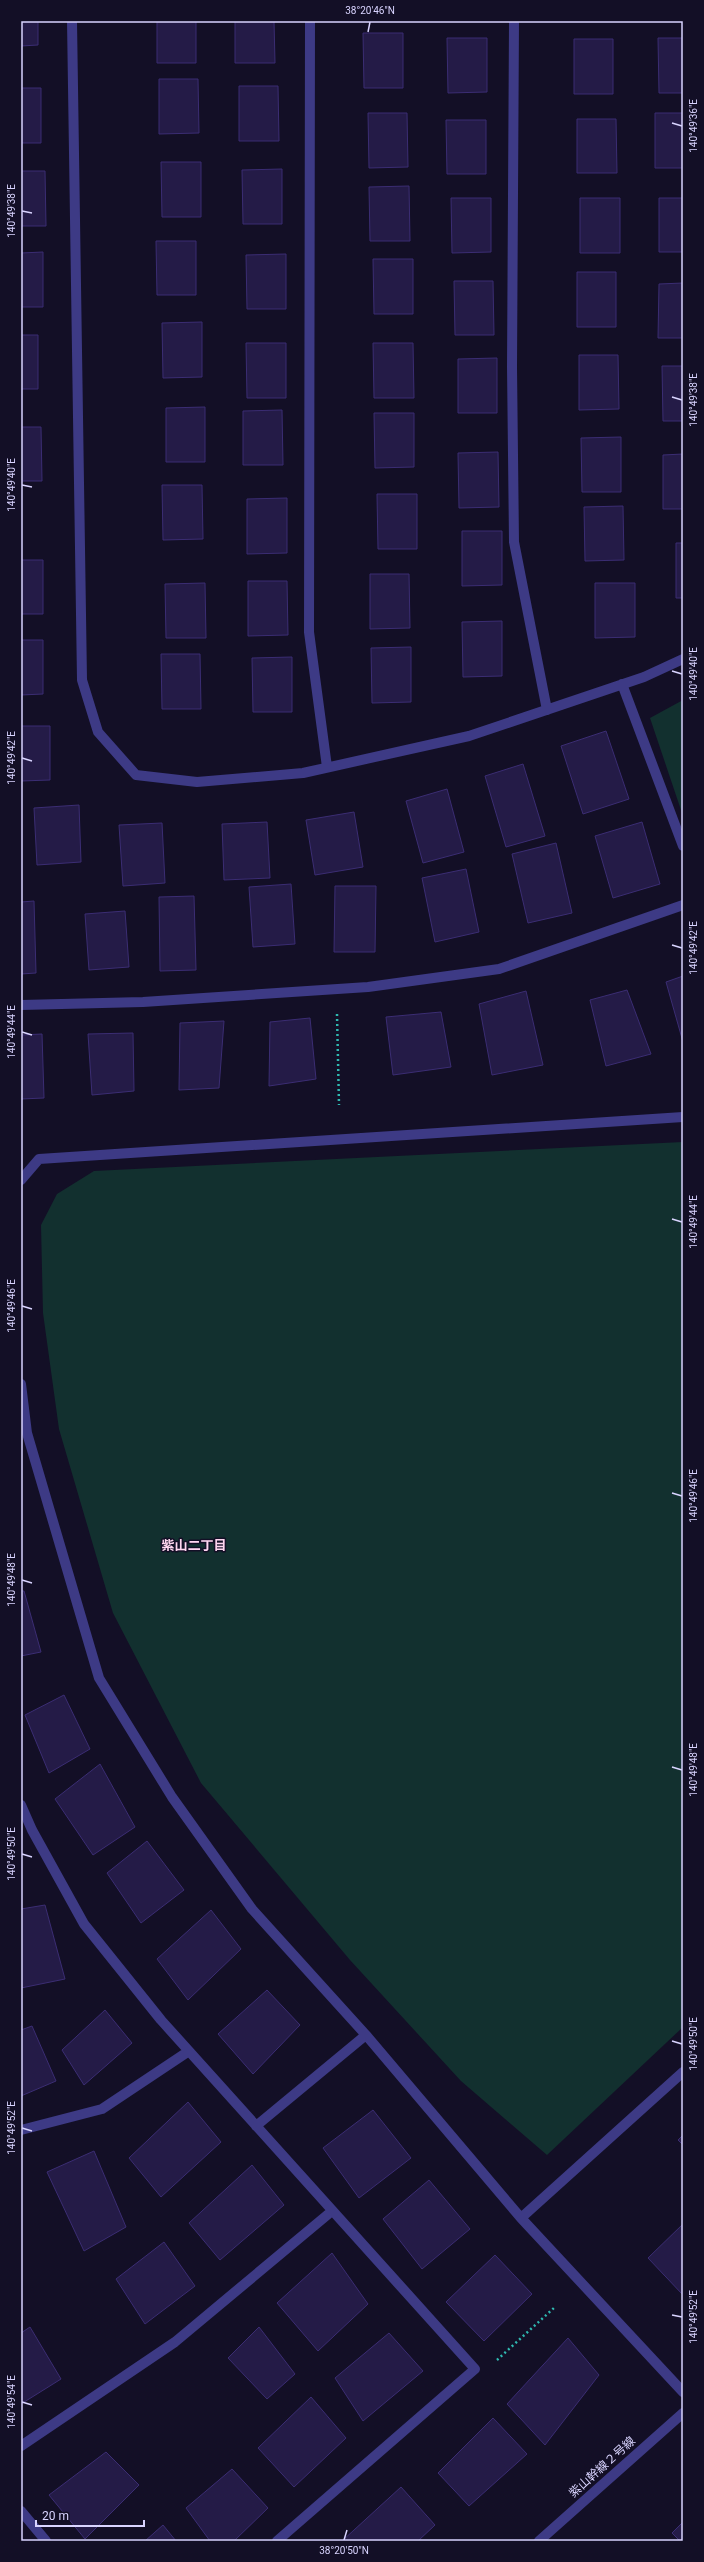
<svg xmlns="http://www.w3.org/2000/svg" width="704" height="2562" font-family="Roboto,'Noto Sans JP',sans-serif">
	<style>
		.green { fill: #12302f }
		.building { fill: #241b47; stroke: #3b2d73 }
		.lines { fill: none; stroke-linecap: round; stroke-linejoin: round }
		.path { stroke: #2fb8b0; stroke-width: 2.5; stroke-dasharray: 2 3; stroke-linecap: butt }
		.minor { stroke: #3d3a85; stroke-width: 10 }
		.tertiary { stroke: #3d3a85; stroke-width: 10 }
		.ticks { fill: none; stroke: #d9d4ff; stroke-width: 1.5 }
		.labels { text-anchor: middle; stroke-width: 3; stroke-linejoin: round; paint-order: stroke }
		.street-label { font-size: 12px; fill: #d9d4ff; stroke: #130f26 }
		.neighbourhood-label { font-size: 13px; font-weight: bold; fill: #ffd6f0; stroke: #130f26 }
		.neatline { fill: none; stroke: #d9d4ff; stroke-width: 1.5 }
		.ticks-label { font-size: 10px; text-anchor: middle; fill: #d9d4ff }
	</style>
	<rect width="100%" height="100%" fill="#130f26"/>
	<!-- green -->
	<path class="green" d="M683,700V816L650,718Z
		M683,1142V2027L547,2155L461,2081L350,1960L201,1783L113,1613L59,1429L43,1313L41,1225L57,1194L94,1171Z"/>
	<!-- building -->
	<path class="building" d="M21,21H38V45L21,46Z
		M157,21H196V63H157Z
		M235,21H274L275,63H235Z
		M363,33H403V88H364Z
		M447,38H487V92L448,93Z
		M658,38H683V93H659Z
		M574,39H613V94H574Z
		M159,79H198L199,133L159,134Z
		M239,86H278L279,141H239Z
		M21,88H41V143H21Z
		M368,113H407L408,167L369,168Z
		M655,113H683V168H655Z
		M577,119H616L617,173H577Z
		M446,120H486V174H447Z
		M161,162H201V217H162Z
		M282,169V224H243L242,170Z
		M21,171H45L46,226H21Z
		M409,186L410,241H370L369,187Z
		M451,198H491V252L452,253Z
		M580,198H620V253H580Z
		M659,198H683V252H659Z
		M156,241H196V295H157Z
		M43,252V307H21V253Z
		M286,254V309H247L246,255Z
		M373,259H413V314H374Z
		M577,272H616V327H577Z
		M454,281H493L494,335H455Z
		M683,283V338H658L659,284Z
		M202,322V377L163,378L162,323Z
		M21,335H38V389H21Z
		M246,343H286V398H247Z
		M373,343H413L414,398H374Z
		M579,355H618L619,409L579,410Z
		M497,358V413H458V359Z
		M662,366H683V421H663Z
		M205,407V462H166V408Z
		M282,410L283,465H243V411Z
		M374,413H414V467L375,468Z
		M21,427H41L42,481H21Z
		M621,437V492H582L581,438Z
		M498,452L499,507L459,508L458,453Z
		M683,454V509H663V455Z
		M162,485H202L203,539L163,540Z
		M377,494H417V549H378Z
		M287,498V553L247,554V499Z
		M623,506L624,560L585,561L584,507Z
		M462,531H502V585L462,586Z
		M676,543H683V598H676Z
		M21,560H43V614H21Z
		M370,574H409L410,628L370,629Z
		M248,581H287L288,635L248,636Z
		M205,583L206,638H166L165,584Z
		M595,583H635V637L595,638Z
		M502,621V676L463,677L462,622Z
		M21,640H43V694L21,695Z
		M411,647V702L372,703L371,648Z
		M161,654H200L201,709H162Z
		M292,657V712H253L252,658Z
		M21,726H50V780L21,781Z
		M606,731L629,799L583,814L561,746Z
		M523,764L545,836L506,847L485,776Z
		M447,789L464,852L423,863L406,801Z
		M79,805L81,862L37,865L34,808Z
		M354,812L363,867L315,875L306,820Z
		M267,822L270,878L224,880L222,824Z
		M642,822L660,884L613,898L595,836Z
		M162,823L165,883L123,886L119,825Z
		M556,843L572,913L528,923L512,854Z
		M466,869L479,932L435,942L422,878Z
		M291,884L295,944L253,947L249,887Z
		M335,886H376L375,952H334Z
		M194,896L196,970L160,971L159,897Z
		M34,901L36,973L21,974V902Z
		M125,911L129,967L89,970L85,914Z
		M683,976V1042L666,982Z
		M627,990L651,1054L606,1066L590,1000Z
		M526,991L543,1065L492,1075L479,1004Z
		M441,1012L451,1067L393,1075L386,1017Z
		M310,1018L316,1079L269,1086L270,1022Z
		M224,1021L219,1088L179,1090L180,1023Z
		M133,1033L134,1091L92,1095L88,1034Z
		M42,1034L44,1098L21,1099V1035Z
		M21,1591H24L41,1652L21,1656Z
		M64,1695L90,1749L49,1773L25,1715Z
		M100,1764L135,1827L93,1855L55,1799Z
		M147,1841L184,1890L141,1923L107,1873Z
		M45,1905L65,1979L21,1988V1909Z
		M211,1910L241,1949L188,2000L157,1959Z
		M267,1990L300,2025L253,2074L218,2034Z
		M105,2010L132,2043L84,2085L62,2050Z
		M32,2026L56,2081L21,2096V2030Z
		M188,2102L221,2142L161,2197L129,2158Z
		M373,2110L411,2158L359,2198L323,2148Z
		M683,2135V2145L678,2140Z
		M94,2151L126,2227L84,2251L47,2172Z
		M252,2165L284,2205L220,2260L189,2223Z
		M429,2180L470,2229L422,2269L383,2219Z
		M683,2224V2295L648,2258Z
		M164,2242L195,2286L145,2324L116,2279Z
		M332,2253L368,2304L318,2351L277,2303Z
		M495,2255L532,2294L484,2341L446,2302Z
		M30,2327L61,2379L21,2404V2333Z
		M259,2327L295,2374L267,2399L228,2358Z
		M389,2333L423,2371L363,2421L335,2378Z
		M568,2338L599,2375L545,2445L507,2404Z
		M311,2397L346,2438L294,2487L258,2448Z
		M493,2418L527,2454L469,2506L438,2473Z
		M106,2452L139,2485L85,2539L49,2495Z
		M232,2469L268,2508L234,2541H210L186,2508Z
		M401,2487L435,2525L418,2541H342Z
		M683,2522V2541H680L672,2533Z
		M163,2525L176,2541H145Z"/>
	<g class="lines">
		<!-- path -->
		<path class="path" d="M337,1014L339,1105
			M497,2360L555,2307"/>
		<!-- minor -->
		<path class="minor" d="M72,21L82,680L98,732L136,775L197,782L303,773L469,736L644,677L683,659
			M310,21L309,632L327,767
			M514,21L512,367L514,542L547,710
			M622,684L683,846
			M21,1005L143,1002L368,987L499,969L683,905
			M21,1180L39,1159L683,1117
			M21,1384L27,1433L99,1678L172,1797L252,1909L366,2035L521,2218L683,2392
			M21,1805L32,1830L84,1924L161,2020L475,2369L277,2541
			M256,2126L366,2035
			M21,2130L102,2109L189,2051
			M521,2218L683,2072
			M21,2446L175,2342L332,2211
			M21,2511L46,2541"/>
		<!-- tertiary -->
		<path class="tertiary" d="M539,2541L683,2413"/>
	</g>
	<!-- ticks -->
	<path class="ticks" d="M368,32L370,22M672,123L682,126M22,211L32,213M672,397L682,400M22,485L32,487M672,671L682,674M22,758L32,761M672,945L682,948M22,1032L32,1035M672,1219L682,1222M22,1306L32,1309M672,1493L682,1496M22,1580L32,1583M672,1767L682,1770M22,1854L32,1857M672,2041L682,2044M22,2128L32,2131M672,2315L682,2317M22,2402L32,2405M344,2540L347,2530"/>
	<g class="labels">
		<!-- street labels -->
		<g class="street-label">
			<text transform="translate(602 2467) rotate(-42)" y="4">紫山幹線２号線</text>
		</g>
		<!-- neighbourhood labels -->
		<g class="neighbourhood-label">
			<text x="194" y="1550">紫山二丁目</text>
		</g>
	</g>
	<!-- border -->
	<rect width="704" height="2562" fill="none" stroke="#130f26" stroke-width="44"/>
	<!-- scale -->
	<path d="M36 2520v6h108v-6" fill="none" stroke="#d9d4ff" stroke-width="2"/>
	<text x="42" y="2520" font-size="12" fill="#d9d4ff" stroke="#130f26" stroke-width="3" paint-order="stroke">20 m</text>
	<rect x="22" y="22" width="660" height="2518" class="neatline"/>
	<g class="ticks-label">
		<text x="370" y="14">38°20'46"N</text>
		<text transform="translate(693 126) rotate(-90)" y="4">140°49'36"E</text>
		<text transform="translate(11 211) rotate(-90)" y="4">140°49'38"E</text>
		<text transform="translate(693 400) rotate(-90)" y="4">140°49'38"E</text>
		<text transform="translate(11 485) rotate(-90)" y="4">140°49'40"E</text>
		<text transform="translate(693 674) rotate(-90)" y="4">140°49'40"E</text>
		<text transform="translate(11 758) rotate(-90)" y="4">140°49'42"E</text>
		<text transform="translate(693 948) rotate(-90)" y="4">140°49'42"E</text>
		<text transform="translate(11 1032) rotate(-90)" y="4">140°49'44"E</text>
		<text transform="translate(693 1222) rotate(-90)" y="4">140°49'44"E</text>
		<text transform="translate(11 1306) rotate(-90)" y="4">140°49'46"E</text>
		<text transform="translate(693 1496) rotate(-90)" y="4">140°49'46"E</text>
		<text transform="translate(11 1580) rotate(-90)" y="4">140°49'48"E</text>
		<text transform="translate(693 1770) rotate(-90)" y="4">140°49'48"E</text>
		<text transform="translate(11 1854) rotate(-90)" y="4">140°49'50"E</text>
		<text transform="translate(693 2044) rotate(-90)" y="4">140°49'50"E</text>
		<text transform="translate(11 2128) rotate(-90)" y="4">140°49'52"E</text>
		<text transform="translate(693 2317) rotate(-90)" y="4">140°49'52"E</text>
		<text transform="translate(11 2402) rotate(-90)" y="4">140°49'54"E</text>
		<text x="344" y="2554">38°20'50"N</text>
	</g>
</svg>
